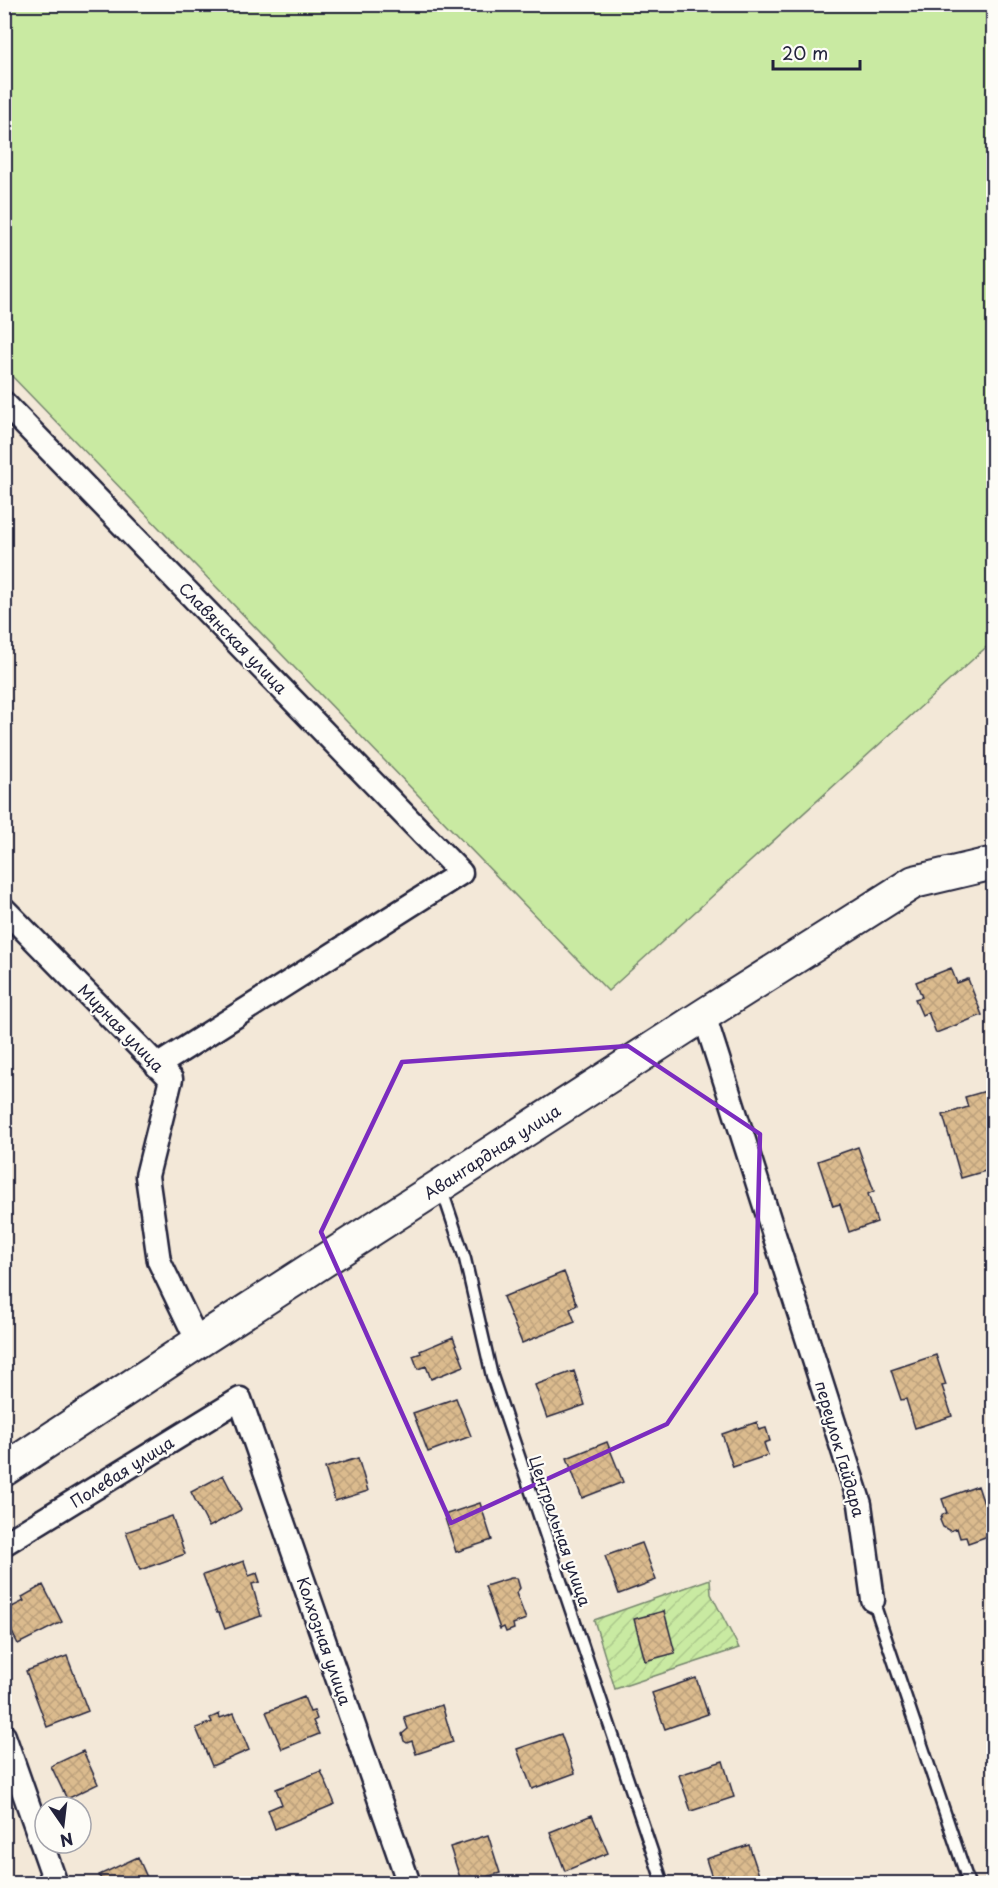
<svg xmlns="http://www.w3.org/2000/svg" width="998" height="1888" font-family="'Playpen Sans',sans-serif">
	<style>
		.grass { fill: #c9eaa2; stroke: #76866e; stroke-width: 1.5 }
		.garden { fill: url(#garden-furrows); stroke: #76866e; stroke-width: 1.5 }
		.building { fill: url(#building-cross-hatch); stroke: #22223b; stroke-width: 1.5 }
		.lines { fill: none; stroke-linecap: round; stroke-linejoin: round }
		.lane-casing { stroke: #22223b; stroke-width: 15 }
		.street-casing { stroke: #22223b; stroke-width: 27 }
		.secondary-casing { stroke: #22223b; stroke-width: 36 }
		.lane { stroke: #fdfcf7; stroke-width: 10 }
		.street { stroke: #fdfcf7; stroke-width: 22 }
		.secondary { stroke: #fdfcf7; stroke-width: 32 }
		.marked { fill: none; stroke: #7b2cbf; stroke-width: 4.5; stroke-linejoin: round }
		.labels { text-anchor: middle; stroke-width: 4.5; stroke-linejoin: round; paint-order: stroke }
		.street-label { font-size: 16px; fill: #22223b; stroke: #fdfcf7 }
	</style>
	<defs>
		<pattern id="garden-furrows" width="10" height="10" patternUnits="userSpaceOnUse" patternTransform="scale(1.5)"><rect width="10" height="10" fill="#c9eaa2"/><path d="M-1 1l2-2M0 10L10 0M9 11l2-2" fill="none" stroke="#acc88c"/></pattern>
		<pattern id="building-cross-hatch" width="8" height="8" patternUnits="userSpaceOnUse" patternTransform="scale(1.5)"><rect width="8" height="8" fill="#dbbb8e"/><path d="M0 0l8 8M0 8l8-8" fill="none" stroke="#bca07b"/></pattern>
	</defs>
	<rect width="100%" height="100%" fill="#f3e8d8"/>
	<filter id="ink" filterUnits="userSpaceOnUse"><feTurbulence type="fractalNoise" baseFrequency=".0167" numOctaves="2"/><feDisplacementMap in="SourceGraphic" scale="12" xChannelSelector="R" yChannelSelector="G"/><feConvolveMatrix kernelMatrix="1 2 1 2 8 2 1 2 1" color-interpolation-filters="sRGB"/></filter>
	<g filter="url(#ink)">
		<!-- grass -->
		<path class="grass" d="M5,4L993,5V641L608,991L5,369Z"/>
		<!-- garden -->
		<path class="garden" d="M710,1579L711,1594L739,1648L615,1689L594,1620Z"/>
		<!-- building -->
		<path class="building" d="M951,968L957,983L968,979L982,1015L936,1033L928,1012L922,1015L915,999L922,997L916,982Z
			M993,1089L994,1156L985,1159L989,1170L961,1178L943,1115L968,1107L965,1097Z
			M858,1147L874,1191L868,1194L877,1222L849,1232L840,1204L833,1206L818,1161Z
			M564,1272L577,1305L570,1309L575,1322L522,1343L503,1297Z
			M453,1337L464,1366L431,1379L426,1366L418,1369L413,1356L421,1353L420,1351Z
			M936,1355L946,1385L942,1386L952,1416L915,1428L906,1399L901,1400L891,1370Z
			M574,1371L585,1405L547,1418L535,1385Z
			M456,1398L471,1436L428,1452L413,1413Z
			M757,1422L759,1430L766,1428L770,1441L764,1443L768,1455L733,1467L722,1434Z
			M607,1442L623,1482L582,1498L567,1458Z
			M358,1458L368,1491L335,1501L325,1468Z
			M223,1475L241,1510L209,1527L191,1492Z
			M978,1486L994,1534L968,1543L966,1537L960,1538L957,1528L950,1531L943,1527L940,1520L943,1514L947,1513L942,1499Z
			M480,1503L492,1540L456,1552L444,1515Z
			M172,1516L185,1554L140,1570L126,1532Z
			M642,1543L656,1580L619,1594L605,1556Z
			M244,1561L249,1576L257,1573L260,1582L252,1584L261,1616L225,1629L219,1613H217L203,1575Z
			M511,1578H517L520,1588L516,1593L526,1619L513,1624L514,1629L506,1632L504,1627L500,1629L485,1586Z
			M43,1585L62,1622L18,1644L4,1617V1611L24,1601L22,1597Z
			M664,1611L675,1653L645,1661L634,1619Z
			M67,1656L88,1711L47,1727L26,1671Z
			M696,1678L708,1714L665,1729L652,1693Z
			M304,1697L310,1712L314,1711L317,1719L313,1721L319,1734L282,1749L266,1712Z
			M442,1705L453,1742L416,1754L412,1741L407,1743L404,1741L402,1734L408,1729L404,1717Z
			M234,1713L249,1750L212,1766L196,1728L212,1722L210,1718L219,1714L220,1718Z
			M561,1734L575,1773L532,1789L517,1749Z
			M83,1751L98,1784L67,1799L51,1766Z
			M723,1761L734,1797L691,1811L679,1775Z
			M321,1771L335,1804L275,1829L268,1810L282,1804L276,1789Z
			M592,1815L608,1853L565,1871L550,1832Z
			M488,1835L500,1873L462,1884L450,1847Z
			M749,1845L762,1884H714L706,1859Z
			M138,1857L150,1884H103L99,1875Z"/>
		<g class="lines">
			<defs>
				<path id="lane" d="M441,1187L465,1259L492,1376L663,1884
					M873,1600L969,1884"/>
				<path id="street" d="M4,403L461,873L157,1066
					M4,909L171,1079L147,1176L159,1261L198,1342
					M704,1015L860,1504L873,1600
					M4,1544L240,1399L409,1884
					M4,1736L56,1884"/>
				<path id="secondary" d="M4,1470L198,1342L704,1015L914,882L994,863"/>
			</defs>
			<!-- lane casing -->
			<use href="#lane" class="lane-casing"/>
			<!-- street casing -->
			<use href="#street" class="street-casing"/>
			<!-- secondary casing -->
			<use href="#secondary" class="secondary-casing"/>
			<!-- lane -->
			<use href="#lane" class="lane"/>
			<!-- street -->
			<use href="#street" class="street"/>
			<!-- secondary -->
			<use href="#secondary" class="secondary"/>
		</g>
	</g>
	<!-- marked area -->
	<path class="marked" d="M628,1046L760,1134L756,1293L667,1424L451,1523L321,1232L402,1062Z"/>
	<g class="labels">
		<!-- street labels -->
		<g class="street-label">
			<text transform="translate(233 638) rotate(46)" y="6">Славянская улица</text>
			<text transform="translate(121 1028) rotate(46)" y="6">Мирная улица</text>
			<text transform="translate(492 1152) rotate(-33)" y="6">Авангардная улица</text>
			<text transform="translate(840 1449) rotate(74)" y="6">переулок Гайдара</text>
			<text transform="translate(122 1472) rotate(-32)" y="6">Полевая улица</text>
			<text transform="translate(560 1531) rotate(71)" y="6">Центральная улица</text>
			<text transform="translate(324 1641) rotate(71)" y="6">Колхозная улица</text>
		</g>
	</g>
	<!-- margin -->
	<rect width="998" height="1888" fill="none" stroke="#fdfcf7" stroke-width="24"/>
	<rect x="12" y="12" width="974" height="1864" fill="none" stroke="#22223b" stroke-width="2" filter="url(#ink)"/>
	<!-- north arrow -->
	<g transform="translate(63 1825) rotate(166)"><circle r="28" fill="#fdfcf7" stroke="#a5a5ac" stroke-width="1.5"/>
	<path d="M0-4.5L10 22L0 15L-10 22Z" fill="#22223b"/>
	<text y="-9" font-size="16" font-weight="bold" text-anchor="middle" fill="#22223b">N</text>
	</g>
	<!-- scale -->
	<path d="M773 60v9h87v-9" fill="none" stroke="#22223b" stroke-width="3"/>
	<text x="782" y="60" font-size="18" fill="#22223b" stroke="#fdfcf7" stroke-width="4.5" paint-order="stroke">20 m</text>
</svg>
